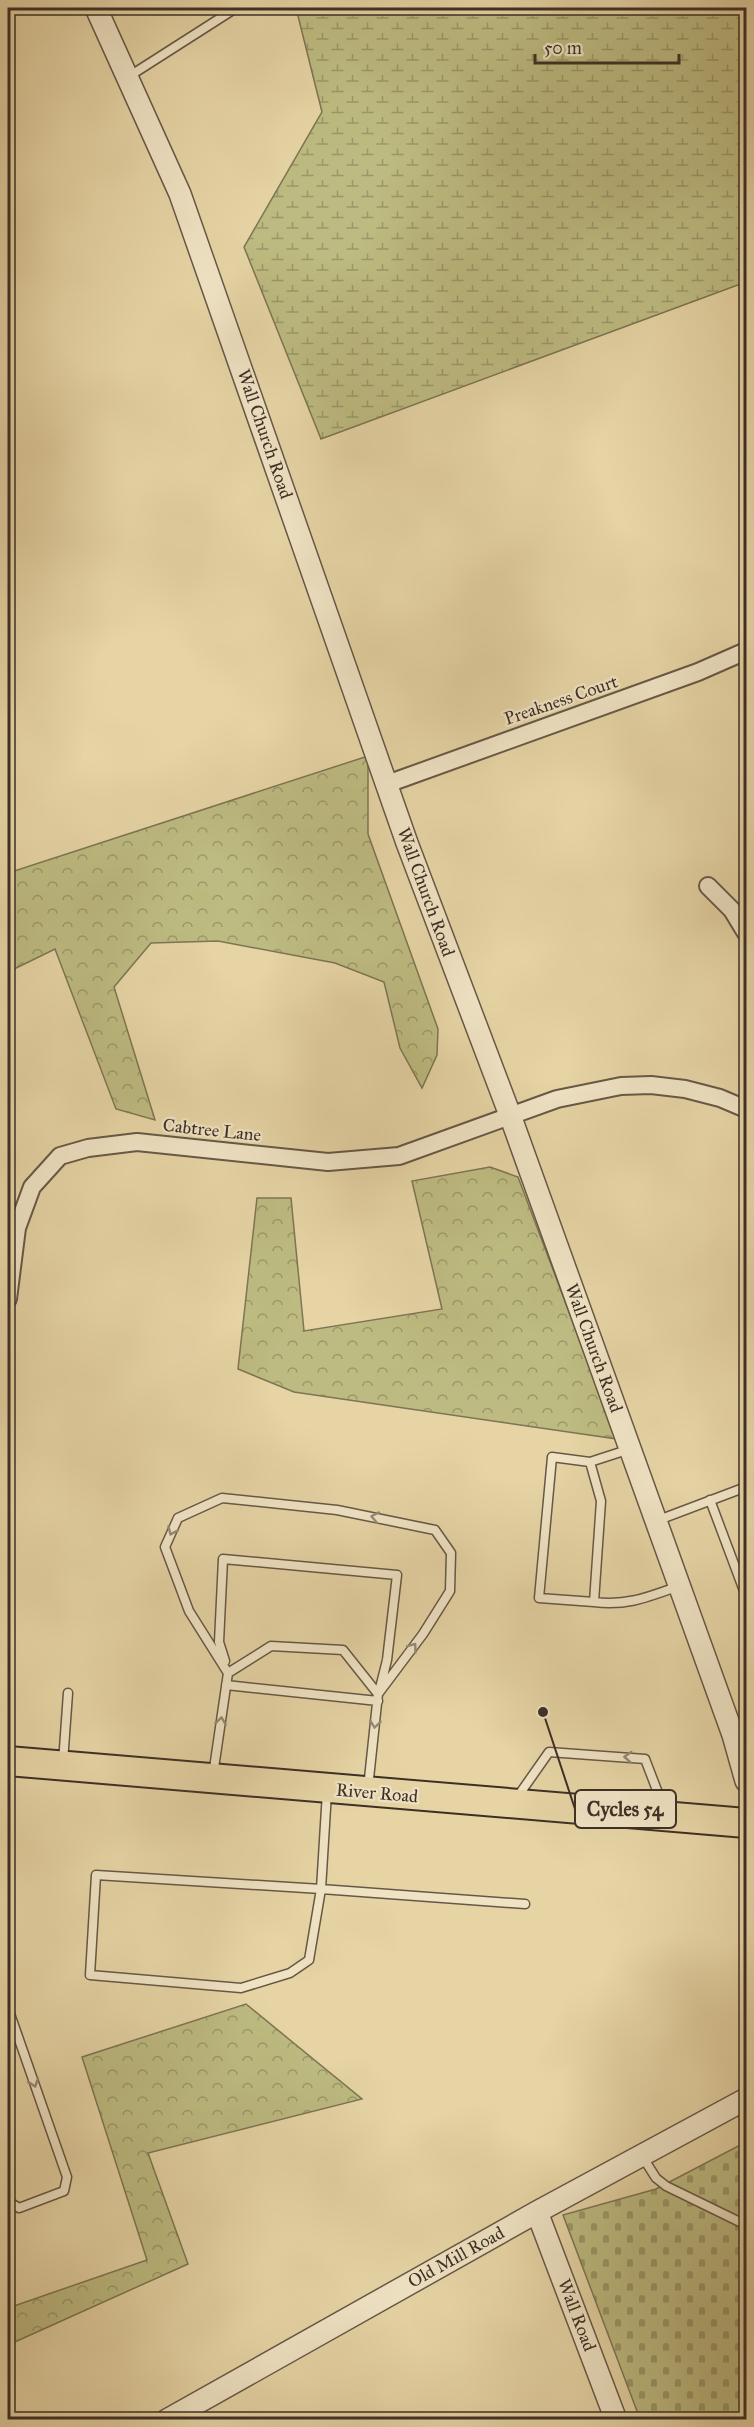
<svg xmlns="http://www.w3.org/2000/svg" width="754" height="2427" font-family="'IM FELL Great Primer',serif">
	<style>
		.forest { fill: url(#forest-crowns); stroke: #7d7554; stroke-width: 1.5 }
		.wetland { fill: url(#wetland-marsh); stroke: #7d7554; stroke-width: 1.5 }
		.cemetery { fill: url(#cemetery-stones); stroke: #7d7554; stroke-width: 1.5 }
		.lines { fill: none; stroke-linecap: round; stroke-linejoin: round }
		.service-casing { stroke: #675846; stroke-width: 11 }
		.minor-casing { stroke: #675846; stroke-width: 20 }
		.tertiary-casing { stroke: #675846; stroke-width: 24 }
		.trunk-casing { stroke: #3d2f26; stroke-width: 32 }
		.service { stroke: #efe3c4; stroke-width: 8 }
		.minor { stroke: #efe3c4; stroke-width: 16 }
		.tertiary { stroke: #efe3c4; stroke-width: 21 }
		.trunk { stroke: #e6d4a5; stroke-width: 28 }
		.oneway { stroke: #968975 }
		.labels { text-anchor: middle; stroke-width: 4.5; stroke-linejoin: round; paint-order: stroke }
		.street-label { font-size: 18px; fill: #3d2f26; stroke: #efe3c4 }
		.leader { fill: none; stroke: #3d2f26; stroke-width: 2 }
		.callout-dot { fill: #3d2f26; stroke: #efe3c4; stroke-width: 2 }
		.callout { fill: #efe3c4; stroke: #3d2f26; stroke-width: 2 }
		.callout-label { font-size: 20px; text-anchor: middle; font-weight: bold; fill: #3d2f26 }
	</style>
	<defs>
		<pattern id="forest-crowns" width="20" height="18" patternUnits="userSpaceOnUse" patternTransform="scale(1.5)"><rect width="20" height="18" fill="#bdbb81"/><path d="M2 6a3 3 0 1 1 6 0M12 15a3 3 0 1 1 6 0" fill="none" stroke="#9b9869"/></pattern>
		<pattern id="wetland-marsh" width="20" height="14" patternUnits="userSpaceOnUse" patternTransform="scale(1.5)"><rect width="20" height="14" fill="#bdbb81"/><path d="M1 5h8M5 5V1M11 12h8M15 12V8" fill="none" stroke="#9b9869"/></pattern>
		<pattern id="cemetery-stones" width="16" height="16" patternUnits="userSpaceOnUse" patternTransform="scale(1.5)"><rect width="16" height="16" fill="#bdbb81"/><path d="M2 7V4a2 2 0 0 1 4 0v3zM10 15v-3a2 2 0 0 1 4 0v3z" fill="#9b9869"/></pattern>
	</defs>
	<rect width="100%" height="100%" fill="#e6d4a5"/>
	<filter id="stains"><feTurbulence type="fractalNoise" baseFrequency=".00333" numOctaves="4"/><feColorMatrix values="0 0 0 0 .2 0 0 0 0 .09 0 0 0 0 .02 0 0 0 .5 -.17"/></filter>
	<radialGradient id="worn" r=".72"><stop offset=".6" stop-color="#630" stop-opacity="0"/><stop offset="1" stop-color="#630" stop-opacity=".3"/></radialGradient>
	<!-- forest -->
	<path class="forest" d="M368,756V834L438,1029L437,1055L422,1088L400,1048L384,982L335,963L218,941L151,943L114,987L155,1120L116,1109L55,949L8,972V873Z
		M490,1167L518,1177L617,1439L294,1392L238,1369L257,1198H291L304,1331L442,1309L412,1181Z
		M246,2004L362,2099L148,2153L188,2264L8,2345V2308L147,2260L82,2057Z"/>
	<!-- wetland -->
	<path class="wetland" d="M296,8H746V282L321,439L244,247L322,112Z"/>
	<!-- cemetery -->
	<path class="cemetery" d="M746,2142V2419H640L563,2215L656,2189Z"/>
	<g class="lines">
		<defs>
			<path id="service" d="M128,77L236,8
				M590,1462L552,1457L539,1598L594,1602L601,1501L590,1462L630,1449
				M710,1500L746,1596
				M656,1521L746,1487
				M594,1602C628,1606 648,1597 679,1586
				M225,1661L219,1642L223,1559L397,1575L387,1660L380,1688
				M228,1673L189,1611L165,1547L178,1518L222,1498L337,1510L435,1530L451,1553L450,1591L423,1634L378,1694
				M226,1685L378,1701
				M63,1762L68,1693
				M213,1775L228,1673L271,1646L343,1650L378,1694L368,1788
				M327,1792L321,1889L96,1875L90,1975L241,1988L290,1973L309,1960L321,1889L525,1904
				M516,1799L549,1752L645,1759L665,1811
				M8,2008L67,2177L64,2191L19,2208L8,2201
				M642,2156L656,2178L666,2186L746,2225"/>
			<path id="minor" d="M387,784L698,672L746,651
				M708,886L732,910L746,933
				M8,1299L17,1228L32,1187L60,1156L88,1148L137,1142L328,1162L399,1156L557,1099L621,1086L651,1085L685,1089L720,1098L746,1109"/>
			<path id="tertiary" d="M96,8L180,194L407,843L510,1115L733,1735L746,1781
				M537,2212L616,2420
				M167,2420L537,2212L746,2099"/>
			<path id="trunk" d="M8,1761L746,1823"/>
		</defs>
		<!-- service casing -->
		<use href="#service" class="service-casing"/>
		<!-- minor casing -->
		<use href="#minor" class="minor-casing"/>
		<!-- tertiary casing -->
		<use href="#tertiary" class="tertiary-casing"/>
		<!-- trunk casing -->
		<use href="#trunk" class="trunk-casing"/>
		<!-- service -->
		<use href="#service" class="service"/>
		<!-- minor -->
		<use href="#minor" class="minor"/>
		<!-- tertiary -->
		<use href="#tertiary" class="tertiary"/>
		<!-- trunk -->
		<use href="#trunk" class="trunk"/>
	</g>
	<!-- one-way arrows -->
	<defs><path id="oneway-chevron" d="M-2-3.5L2.5 0L-2 3.5" fill="none" stroke-width="1.6" stroke-linecap="round" stroke-linejoin="round" transform="scale(1.5)"/></defs>
	<g class="oneway">
		<use href="#oneway-chevron" transform="translate(375 1517) rotate(-169)"/>
		<use href="#oneway-chevron" transform="translate(172 1531) rotate(114)"/>
		<use href="#oneway-chevron" transform="translate(413 1647) rotate(-54)"/>
		<use href="#oneway-chevron" transform="translate(221 1721) rotate(-82)"/>
		<use href="#oneway-chevron" transform="translate(375 1724) rotate(97)"/>
		<use href="#oneway-chevron" transform="translate(628 1757) rotate(-176)"/>
		<use href="#oneway-chevron" transform="translate(34 2083) rotate(71)"/>
	</g>
	<g class="labels">
		<!-- street labels -->
		<g class="street-label">
			<text transform="translate(265 434) rotate(71)" y="6">Wall Church Road</text>
			<text transform="translate(561 700) rotate(-19)" y="6">Preakness Court</text>
			<text transform="translate(426 892) rotate(70)" y="6">Wall Church Road</text>
			<text transform="translate(212 1130) rotate(6)" y="6">Cabtree Lane</text>
			<text transform="translate(594 1348) rotate(70)" y="6">Wall Church Road</text>
			<text transform="translate(377 1793) rotate(5)" y="6">River Road</text>
			<text transform="translate(456 2257) rotate(-29)" y="6">Old Mill Road</text>
			<text transform="translate(577 2315) rotate(69)" y="6">Wall Road</text>
		</g>
	</g>
	<!-- callouts -->
	<path class="leader" d="M543 1712L575 1809"/>
	<circle class="callout-dot" cx="543" cy="1712" r="6"/>
	<rect class="callout" x="575" y="1790" width="101" height="38" rx="6"/>
	<g class="callout-label">
		<text x="625" y="1816">Cycles 54</text>
	</g>
	<!-- margin -->
	<rect width="754" height="2427" fill="none" stroke="#e6d4a5" stroke-width="30"/>
	<rect x="9" y="9" width="736" height="2409" fill="none" stroke="#3d2f26" stroke-width="3"/>
	<rect x="15" y="15" width="724" height="2397" fill="none" stroke="#3d2f26" stroke-width="1.5"/>
	<!-- scale -->
	<path d="M535 54v9h144v-9" fill="none" stroke="#3d2f26" stroke-width="3"/>
	<text x="544" y="54" font-size="18" fill="#3d2f26" stroke="#efe3c4" stroke-width="4.5" paint-order="stroke">50 m</text>
	<rect width="100%" height="100%" filter="url(#stains)"/>
	<rect width="100%" height="100%" fill="url(#worn)"/>
</svg>
